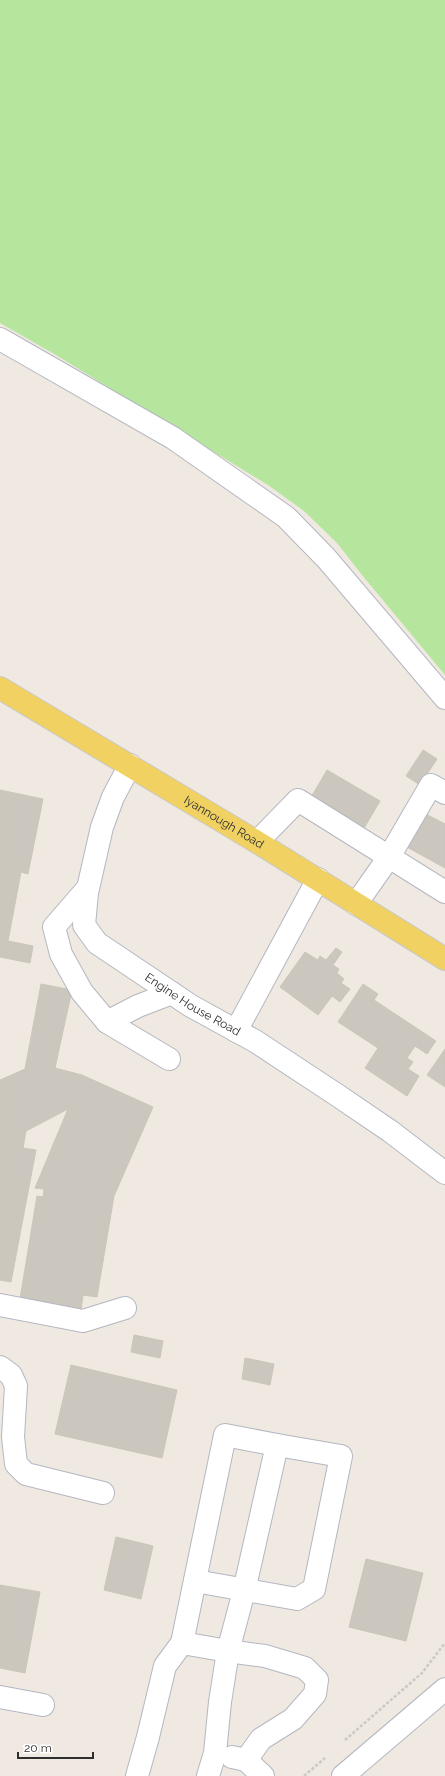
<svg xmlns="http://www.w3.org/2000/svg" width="445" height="1776" font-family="Raleway,sans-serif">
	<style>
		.green { fill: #b6e59e }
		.building { fill: #cbc7bf; stroke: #cbc5ba }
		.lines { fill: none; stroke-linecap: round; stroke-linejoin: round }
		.minor-casing { stroke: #b4b7c1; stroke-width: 24 }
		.major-casing { stroke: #c9c9c9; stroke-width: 24 }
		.path { stroke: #c9c9c9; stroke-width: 2.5; stroke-dasharray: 3 2; stroke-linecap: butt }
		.minor { stroke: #fff; stroke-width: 22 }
		.major { stroke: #f2d163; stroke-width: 22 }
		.labels { text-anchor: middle; stroke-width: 3.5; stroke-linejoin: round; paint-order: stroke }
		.street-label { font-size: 12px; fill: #2e2e2e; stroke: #fff }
	</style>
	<rect width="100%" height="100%" fill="#efe9e1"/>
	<!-- green -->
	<path class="green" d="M0,0H445V675L362,575L337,543L304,511L268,485L56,355L0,323Z"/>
	<!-- building -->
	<path class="building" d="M423,750L437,759L420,785L406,776Z
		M327,770L380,801L363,830L310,799Z
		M0,790L43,799L28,874L21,872L8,941L33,946L30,963L0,957Z
		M424,813L445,824V868L405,846Z
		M336,948L342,952L333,965L339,969L337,973L344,979L341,983L350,989L340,1002L332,996L318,1015L280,987L305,952L318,960L320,956L326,960Z
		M41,984L72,990L55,1068L82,1075L153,1107L114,1196L97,1297L83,1295L81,1310L20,1299L37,1196L43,1197L44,1189L35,1188L68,1109L26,1131L23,1148L36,1150L11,1282L0,1280V1080L25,1069Z
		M363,984L378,994L374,1000L436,1041L427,1054L415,1046L407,1058L413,1062L408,1069L419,1076L407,1096L365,1068L378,1048L338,1022Z
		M445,1049V1087L427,1075Z
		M134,1335L163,1341L160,1358L131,1352Z
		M245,1358L274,1364L270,1385L242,1379Z
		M71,1365L177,1390L162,1458L55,1434Z
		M116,1537L153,1546L141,1599L104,1590Z
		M366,1559L423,1573L406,1641L349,1627Z
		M0,1585L40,1592L25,1673L0,1668Z"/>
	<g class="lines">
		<defs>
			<g id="minor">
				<path d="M0,339L173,438L286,517L326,558L445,698"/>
				<path id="s1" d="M130,765L113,797L102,827L87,893L84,925L97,943L191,1006L255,1041L337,1095L390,1131L445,1173"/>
				<path d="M257,842L298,800L445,892"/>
				<path d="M87,889L54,927L61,954L82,992L107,1022L169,1059"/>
				<path d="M356,904L389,857L431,785L445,793"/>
				<path d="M107,1022L138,1006L172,993"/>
				<path d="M236,1031L318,879"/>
				<path d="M0,1305L83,1321L125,1308"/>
				<path d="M0,1367L11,1375L16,1386L13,1437L16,1464L26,1474L103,1493"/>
				<path d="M195,1581L297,1599L314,1589L341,1456L277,1445"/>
				<path d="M182,1643L225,1435L277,1445L244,1591L228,1651L265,1656L305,1668L317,1680L315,1694L293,1719L261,1739L246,1760"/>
				<path d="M0,1697L43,1705"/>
				<path d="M232,1757L246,1760L263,1776"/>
				<path d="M137,1776L148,1737L165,1666L182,1643L228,1651L220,1702L215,1753L208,1776"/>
				<path d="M343,1776L445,1689"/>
			</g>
			<g id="major">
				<path id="s2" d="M0,688L257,842L445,959"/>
			</g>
		</defs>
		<!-- minor casing -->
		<use href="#minor" class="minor-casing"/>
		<!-- major casing -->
		<use href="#major" class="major-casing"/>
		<!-- path -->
		<path class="path" d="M345,1740L422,1673L445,1643
			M304,1776L325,1758"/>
		<!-- minor -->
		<use href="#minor" class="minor"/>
		<!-- major -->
		<use href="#major" class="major"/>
	</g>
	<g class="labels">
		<!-- street labels -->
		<g class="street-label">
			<text dy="4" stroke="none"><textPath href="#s2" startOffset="261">Iyannough Road</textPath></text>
			<text dy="4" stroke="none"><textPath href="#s1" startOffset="304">Engine House Road</textPath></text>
		</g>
	</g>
	<!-- scale -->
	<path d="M18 1752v6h75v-6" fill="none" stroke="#2e2e2e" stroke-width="2"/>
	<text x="24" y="1752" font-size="12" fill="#2e2e2e" stroke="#ffffff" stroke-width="3" paint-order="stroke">20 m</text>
</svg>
